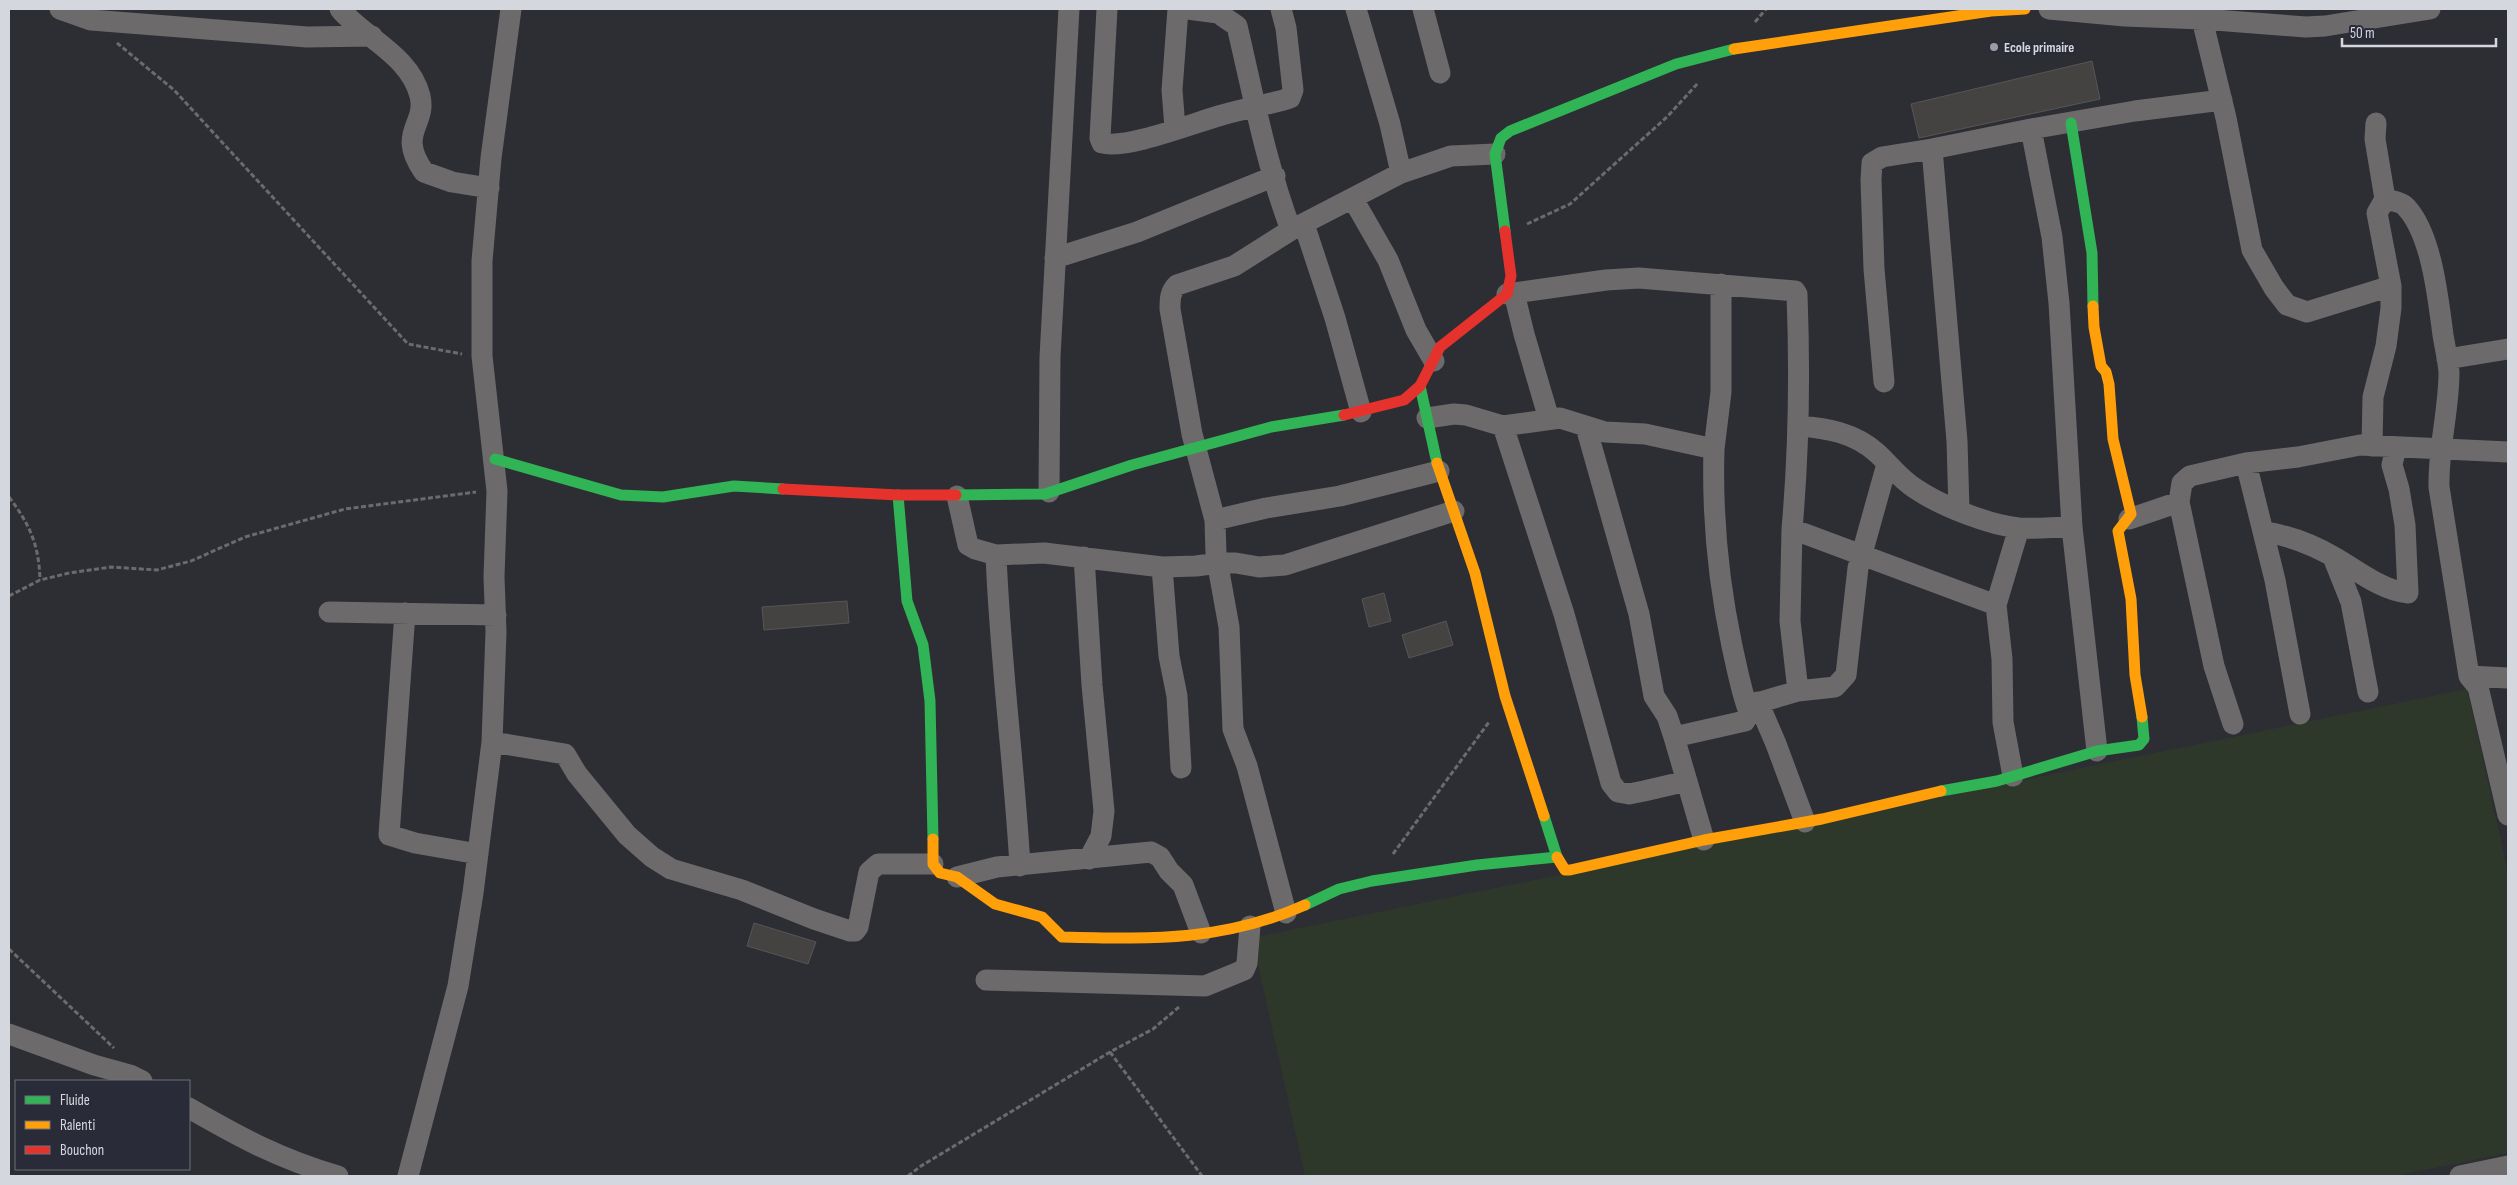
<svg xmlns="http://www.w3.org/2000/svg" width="2517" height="1185" font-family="'Sofia Sans Condensed',sans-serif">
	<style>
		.green { fill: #2e382a }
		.building { fill: #454242; stroke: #575656 }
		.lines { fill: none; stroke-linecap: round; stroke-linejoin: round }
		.path { stroke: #6c6a6d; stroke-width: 3; stroke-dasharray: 5 2.5; stroke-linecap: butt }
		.street { stroke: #6d6a6b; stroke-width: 21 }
		.fast { stroke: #30b455; stroke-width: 11 }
		.slow { stroke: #ff9f0a; stroke-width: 11 }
		.jam { stroke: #e5322d; stroke-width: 11 }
		.poi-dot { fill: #9a9ca3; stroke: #292b38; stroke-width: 2 }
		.labels { text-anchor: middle; stroke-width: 4.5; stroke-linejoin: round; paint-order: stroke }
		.poi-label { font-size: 14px; font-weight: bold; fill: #d5d7df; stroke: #292b38; text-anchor: start }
	</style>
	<rect width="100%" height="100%" fill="#2c2e34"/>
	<!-- green -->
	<path class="green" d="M2467,689L2508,872V1153L2395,1176H1305L1252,938Z"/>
	<!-- building -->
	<path class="building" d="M2092,61L2100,99L1919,138L1911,104Z
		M1384,593L1391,621L1369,627L1362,599Z
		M847,601L849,623L764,630L762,607Z
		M1446,621L1453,645L1409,658L1402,635Z
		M754,923L816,942L808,964L747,946Z"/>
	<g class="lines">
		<!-- path -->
		<path class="path" d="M1755,22L1766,9
			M117,43L174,90L408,344L462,354
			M1527,224L1570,204L1667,117L1698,83
			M9,497C30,525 39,545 40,580
			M9,596L40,580L69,573L111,567L157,570L191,561L245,537L345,509L476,492
			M1393,854L1489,722
			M9,949L114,1048
			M1110,1052L1202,1176
			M908,1176L921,1166L1110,1052L1153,1029L1179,1007"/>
		<!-- street -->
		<path class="street" d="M60,9L91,20L307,37L372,36
			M340,9C364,38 410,55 420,96C427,126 396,132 424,172L452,182L489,188
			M1107,9L1100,138L1102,143C1126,150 1196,122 1222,115C1245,108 1268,105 1290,98L1293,90L1286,28L1281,9
			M1188,9L1218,13L1237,26C1253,94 1266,164 1291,230
			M1356,9L1390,124L1401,173
			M1423,9L1440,73
			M2049,9L2125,16L2202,19L2306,27L2325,26L2430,9
			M2202,19L2226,118L2252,250L2274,288L2287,305L2307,312L2391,286V308L2386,346L2373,397L2372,446
			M2376,123L2375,139L2385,199L2377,213L2391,286
			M1175,128L1172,90L1178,9
			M1353,199L1388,260L1416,330L1434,361
			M2385,199C2392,201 2402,202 2406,207C2432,235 2438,298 2443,335C2445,347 2448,360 2449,372C2449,411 2438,448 2439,487L2469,676L2478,687L2508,815
			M1304,224L1335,318L1361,412
			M1055,258L1137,232L1275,176
			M1514,293L1524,334L1549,419
			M1507,294L1606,280L1639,278L1795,291L1797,294C1800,373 1799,450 1792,529L1996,605
			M2447,359L2508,349
			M1884,382L1874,269L1871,180L1872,163L1882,157L1932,149
			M1427,418L1454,414L1466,415L1503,426L1560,418L1605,432L1645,434L1714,449C1712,516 1718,580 1732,646C1737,668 1741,691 1749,712L1745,721L1674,737L1704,840
			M1503,426L1564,614L1611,783L1618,792L1629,794L1644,791L1687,781
			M1799,426C1827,428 1855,433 1877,453C1890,465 1900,479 1916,489C1941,506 1989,525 2019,528C2036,529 2055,527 2072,527
			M1586,427L1639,614L1654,696L1667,716L1674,737
			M1714,449L1721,392V284
			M2246,463L2275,580L2300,714
			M1049,492L1050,357L1069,9
			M957,496L968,545L975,549L996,555L1044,553L1162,567L1196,566L1218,563H1236L1259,567L1285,565L1454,511
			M2179,502L2214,666L2233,724
			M1959,510L1957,441L1932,149L2031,129
			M2129,519L2179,502L2182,483L2190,476L2246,463L2298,457L2360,445L2508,452
			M1215,520L1192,434L1170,309C1170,299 1170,292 1177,285L1234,266L1291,230L1401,173L1451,156L1495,154
			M1792,529L1790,621L1798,691
			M2264,532C2288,535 2315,546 2336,558C2358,571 2383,591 2408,593L2405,525L2399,489L2392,465L2396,447
			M996,555C1000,659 1014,762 1020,866
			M1084,557L1092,685L1104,811L1101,836L1089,859
			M2333,557L2351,602L2368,692
			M1162,567L1169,656L1177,696L1181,768
			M329,612L496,615
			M405,613L389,835L415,843L478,854
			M2469,676L2508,678
			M1758,702L1776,744L1805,822
			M1747,706L1798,691L1835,687L1846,675L1858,568L1887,464
			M492,742L565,754L577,774L627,835L652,857L671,869L742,890L814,919L850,931H855L858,927L869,872L878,864H933
			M2097,751L2072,527L2059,303L2052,237L2031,129L2135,111L2222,100
			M2013,776L2003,722L2002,659L1996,605L2019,528
			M957,877L997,867L1151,852L1160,857L1169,871L1183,885L1201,933
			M1286,913L1247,766L1233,729L1229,627L1216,555L1215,520L1266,508L1340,496L1439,471
			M986,980L1205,986L1244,970L1247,963L1250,926
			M9,1034L94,1065L130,1075L142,1081
			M189,1108C241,1138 280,1159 338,1176
			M408,1176L458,986L473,893L492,742L496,632L494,577L497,491L482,356V261L491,158L511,9
			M2460,1176L2508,1166"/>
		<!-- fast -->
		<path class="fast" d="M2071,123L2092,253L2093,306
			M1505,231L1495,154L1501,138L1510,131L1676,64L1734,49
			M1420,386L1437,463
			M495,459L621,495L663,497L734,486L783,489
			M898,495L907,601L923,645L930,701L933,839
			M956,495L1045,494L1132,465L1271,427L1344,415
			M1941,791L1997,781L2097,751L2139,745L2144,739L2142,717
			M1305,905L1339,889L1372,881L1477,865L1557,857L1544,816"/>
		<!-- slow -->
		<path class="slow" d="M1734,49L1991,11L2025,9
			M2093,306L2094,327L2101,366L2106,372L2109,384L2113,439L2131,514L2118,531L2131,599L2135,675L2142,717
			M1437,463L1475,573L1505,696L1544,816
			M933,839V864L940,873L957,877L995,904L1042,917L1062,937C1150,939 1222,942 1305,905
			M1557,857L1565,870H1570L1704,840L1822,819L1941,791"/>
		<!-- jam -->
		<path class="jam" d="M1344,415L1404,400L1420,386L1440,347L1507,294L1511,276L1505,231
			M783,489L898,495H956"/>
	</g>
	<!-- markers -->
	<circle class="poi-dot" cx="1994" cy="47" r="5"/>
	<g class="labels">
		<!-- poi labels -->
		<g class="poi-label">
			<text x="2004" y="52">Ecole primaire</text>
		</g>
	</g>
	<!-- border -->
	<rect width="2517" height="1185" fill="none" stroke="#d5d7df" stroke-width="20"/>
	<!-- legend -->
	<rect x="15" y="1080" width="175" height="90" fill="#292b38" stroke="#6e707b"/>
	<rect x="25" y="1096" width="25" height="8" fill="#30b455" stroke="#6e707b"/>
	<text x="60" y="1105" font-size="15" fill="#d5d7df">Fluide</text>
	<rect x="25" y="1121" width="25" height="8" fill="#ff9f0a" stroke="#6e707b"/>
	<text x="60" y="1130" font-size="15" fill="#d5d7df">Ralenti</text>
	<rect x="25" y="1146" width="25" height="8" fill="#e5322d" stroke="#6e707b"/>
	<text x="60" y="1155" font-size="15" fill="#d5d7df">Bouchon</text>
	<!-- scale -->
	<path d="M2342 38v8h154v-8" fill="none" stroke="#d5d7df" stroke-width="2.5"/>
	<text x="2350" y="38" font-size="15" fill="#d5d7df" stroke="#292b38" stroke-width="4" paint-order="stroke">50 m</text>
</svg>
